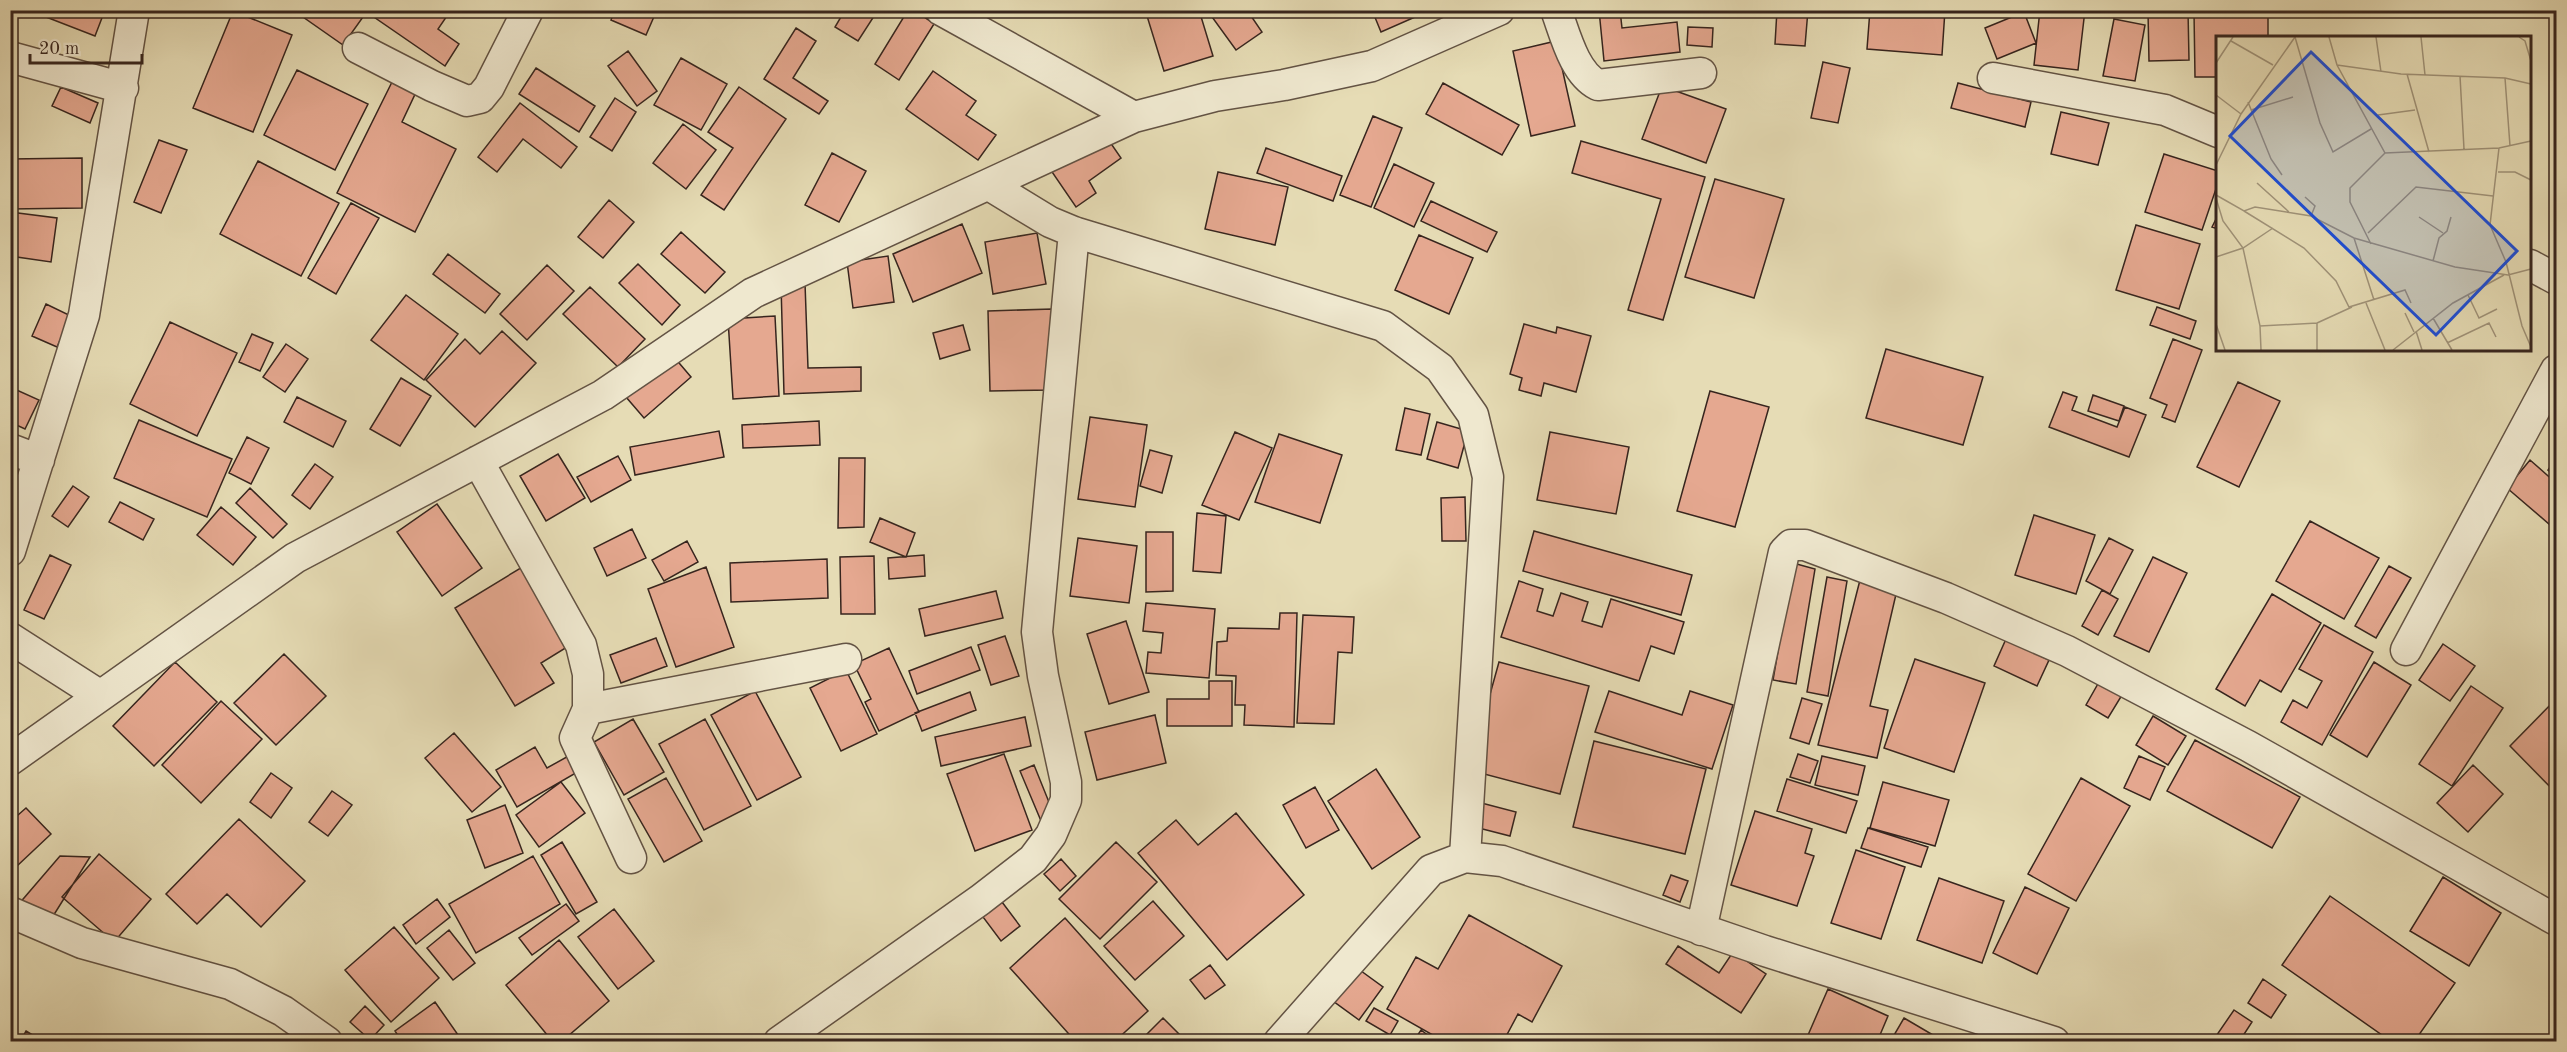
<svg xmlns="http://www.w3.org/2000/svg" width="2567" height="1052" font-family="'Old Standard TT',serif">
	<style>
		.building { fill: #e5a890; stroke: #37251e; stroke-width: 1.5 }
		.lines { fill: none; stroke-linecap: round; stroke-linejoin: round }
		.minor-casing { stroke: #635344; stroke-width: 33 }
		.minor { stroke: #efe8cf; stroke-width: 30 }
		.inset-road { fill: none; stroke: #a09379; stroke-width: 1.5 }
		.view { fill: #1d4ed8; fill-opacity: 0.15; stroke: #1d4ed8; stroke-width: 3 }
		.inset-edge { fill: none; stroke: #37251e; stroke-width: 3 }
	</style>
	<rect width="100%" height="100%" fill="#e6dcb5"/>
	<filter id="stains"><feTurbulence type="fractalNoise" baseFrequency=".00333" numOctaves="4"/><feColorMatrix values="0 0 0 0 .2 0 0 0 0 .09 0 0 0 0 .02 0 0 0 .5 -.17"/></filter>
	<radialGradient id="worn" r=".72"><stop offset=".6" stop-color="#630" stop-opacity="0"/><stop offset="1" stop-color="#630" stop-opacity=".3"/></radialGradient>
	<!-- building -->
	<path class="building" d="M28,10H105L95,36Z
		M293,10H368L343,45Z
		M374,10H451L438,29L459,44L445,66L371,15Z
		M615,10H653L656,12L646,35L611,20Z
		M845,10H878L858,41L835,27Z
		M908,10H914L934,24L899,80L875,64Z
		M1165,10H1199L1213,56L1164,71L1147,16Z
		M1207,10H1247L1262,32L1236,50Z
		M1372,10H1431L1381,32Z
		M1599,10H1620L1622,28L1677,22L1680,52L1604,61Z
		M1691,10H1764V17L1691,13Z
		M1777,10H1808L1805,46L1775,44Z
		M1870,10H1945L1942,55L1867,49Z
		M2040,10H2085L2078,70L2034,65Z
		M2188,10L2189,60L2149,61L2148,11Z
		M2268,10V38H2218V77H2195L2194,12Z
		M2391,10H2418L2417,13Z
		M233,11L292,35L253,132L193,108Z
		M2024,12L2036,43L1997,59L1985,28Z
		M2114,19L2145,25L2135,81L2103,76Z
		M1688,27L1713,28L1712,47L1687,45Z
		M796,28L816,41L793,78L828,101L819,114L764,79Z
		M1556,41L1575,126L1531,136L1513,51Z
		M628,51L657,91L637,106L608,66Z
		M681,58L727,84L701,130L654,105Z
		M1823,62L1850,68L1838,123L1811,118Z
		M536,68L595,106L579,132L519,94Z
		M297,70L368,104L335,170L264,135Z
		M933,71L976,101L966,115L996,135L978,160L906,109Z
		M394,78L417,90L402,122L456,149L415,232L337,193Z
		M1443,83L1519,125L1502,155L1426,114Z
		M1958,83L2031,102L2025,127L1951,108Z
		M1662,86L1726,109L1706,163L1642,139Z
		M61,87L98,103L90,123L52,106Z
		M739,87L786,119L724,210L701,195L733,148L708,132Z
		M615,98L636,112L612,151L590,137Z
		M520,103L577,147L561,168L523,139L497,172L478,157Z
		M2061,112L2109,123L2098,165L2051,154Z
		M1373,116L1402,128L1371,207L1340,195Z
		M683,124L716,150L686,189L653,163Z
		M1103,132L1121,158L1089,181L1096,193L1076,207L1050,169Z
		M159,140L187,150L161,213L134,202Z
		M1581,141L1705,177L1663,320L1628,310L1661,199L1572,173Z
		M1266,148L1342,176L1333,201L1257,173Z
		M832,153L866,171L839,222L805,205Z
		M2164,154L2218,171V183L2202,230L2145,212Z
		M82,158V208L10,209V159Z
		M258,161L339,203L301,276L220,234Z
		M1394,164L1434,183L1414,227L1374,208Z
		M1218,172L1288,187L1275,245L1205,229Z
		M1715,179L1784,199L1754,298L1685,277Z
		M609,200L634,222L603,258L578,237Z
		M1431,201L1497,232L1487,252L1421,221Z
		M351,203L379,218L336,294L308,278Z
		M10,212L57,218L51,262L10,256Z
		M2218,215V229L2212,227Z
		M962,224L982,273L913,302L893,254Z
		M2136,225L2200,244L2179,309L2116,290Z
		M681,232L725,272L705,293L661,254Z
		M1037,233L1046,284L993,294L985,242Z
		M1419,235L1473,258L1449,314L1395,290Z
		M448,254L500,294L485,313L433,274Z
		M888,256L894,302L853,308L847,262Z
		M638,264L680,305L662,325L619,283Z
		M547,265L574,291L527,340L500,314Z
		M805,283L808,368L861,367V391L784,394L781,285Z
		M590,287L645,339L618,367L563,314Z
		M406,295L458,334L424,380L371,340Z
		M46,304L71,316L57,347L32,336Z
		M2157,307L2196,321L2190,339L2150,325Z
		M1052,309L1053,390L990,391L988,311Z
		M775,316L779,396L733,399L728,319Z
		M170,322L237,353L197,436L130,404Z
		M1524,324L1556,333L1557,327L1591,336L1576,392L1544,383L1541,396L1519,390L1522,378L1510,374Z
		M963,325L970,350L940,359L933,333Z
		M502,331L536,363L475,427L426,380L465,339L480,354Z
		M252,334L273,343L260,371L239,362Z
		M2173,339L2202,350L2175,422L2162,417L2167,405L2150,398Z
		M286,344L308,359L285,392L263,377Z
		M1886,349L1983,377L1963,445L1866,418Z
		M674,357L691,377L644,418L626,397Z
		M401,378L431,396L400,446L370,429Z
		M2238,382L2280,401L2239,487L2197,467Z
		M10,387L39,400L25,429L10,422Z
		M1710,391L1769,407L1735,527L1677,511Z
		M2063,392L2077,397L2072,410L2117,427L2125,407L2146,415L2129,457L2049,427Z
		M2093,395L2124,406L2119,421L2088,411Z
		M297,397L346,421L333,447L284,422Z
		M1405,408L1430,414L1421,455L1396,450Z
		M1090,417L1147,425L1135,507L1078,499Z
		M139,420L232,459L207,517L114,478Z
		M819,421L820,445L743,448L742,425Z
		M1437,422L1468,431L1458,468L1427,459Z
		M719,431L724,457L635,475L630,447Z
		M1235,432L1272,448L1239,520L1202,505Z
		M1550,432L1629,447L1616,514L1537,500Z
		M1279,434L1342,455L1320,523L1255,502Z
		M247,437L269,448L251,484L229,473Z
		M1150,450L1172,456L1162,493L1140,486Z
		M558,454L585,498L546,521L520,476Z
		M618,456L631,480L591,502L577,477Z
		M839,458H865L864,527L838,528Z
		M2556,458V477L2548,470Z
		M2530,460L2556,483V530L2507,488Z
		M315,464L333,477L310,509L292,495Z
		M73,486L89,497L68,527L52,516Z
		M250,488L287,524L273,538L236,503Z
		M1465,497L1466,541H1442L1441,498Z
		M120,502L154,519L143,540L109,522Z
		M437,504L482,568L442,596L397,532Z
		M221,507L256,537L233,565L197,535Z
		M1197,513L1226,516L1221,573L1193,571Z
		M2034,515L2095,535L2076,594L2015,575Z
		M880,518L915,533L906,557L870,542Z
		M2310,521L2379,558L2344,619L2276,581Z
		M632,529L646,558L607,576L594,548Z
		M1534,531L1692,575L1681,615L1523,571Z
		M1146,532H1173V591L1146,592Z
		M1078,538L1137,546L1129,603L1070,596Z
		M2109,538L2133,550L2110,594L2086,581Z
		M687,541L698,562L664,581L652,560Z
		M50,555L71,565L44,619L24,610Z
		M924,555L925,576L889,579L888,558Z
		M874,556L875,614H841L840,557Z
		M2153,557L2187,573L2149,652L2114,636Z
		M827,559L828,598L731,602L730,563Z
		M1793,563L1815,569L1796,684L1773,680Z
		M524,566L572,644L541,663L554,683L515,706L455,608Z
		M2389,566L2411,578L2376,638L2355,626Z
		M706,567L734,647L676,667L648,589Z
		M1827,577L1847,581L1828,696L1807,692Z
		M1860,580L1897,590L1870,706L1888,710L1877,758L1818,745Z
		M1519,581L1543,589L1537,611L1553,616L1561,593L1588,602L1582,621L1602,627L1611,599L1684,622L1674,654L1651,646L1639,681L1501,637Z
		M2102,590L2118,599L2098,635L2082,626Z
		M996,591L1003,618L925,636L919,609Z
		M2272,594L2321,623L2281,692L2260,680L2245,706L2216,689Z
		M1146,603L1215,609L1209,678L1146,673L1148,652L1161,653L1163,633L1143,631Z
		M1280,613H1297L1294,727L1244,725L1245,705H1235L1236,676L1216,675L1217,642L1227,641L1228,628L1279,629Z
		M1303,615L1354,617L1352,653L1338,652L1334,724L1297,723Z
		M1126,621L1149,692L1109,704L1087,634Z
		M2324,625L2373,652L2322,745L2281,722L2293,700L2307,708L2322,681L2299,669Z
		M1005,636L1019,676L991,685L978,645Z
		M656,638L667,666L621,683L610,655Z
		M2006,639L2049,660L2037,686L1994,666Z
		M2443,644L2475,666L2450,701L2419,680Z
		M971,647L980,670L917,694L909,671Z
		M889,648L919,712L879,731L865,702L871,699L854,664Z
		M284,654L326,696L276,745L234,703Z
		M1915,659L1985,683L1954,772L1884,748Z
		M175,662L217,702L154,766L113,726Z
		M1499,662L1589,686L1560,794L1469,770Z
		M2374,662L2411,685L2367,757L2330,735Z
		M846,670L877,734L841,751L810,688Z
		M1209,681H1232V726H1167V699H1209Z
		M2099,682L2122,695L2108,718L2086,705Z
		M2471,686L2503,708L2452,786L2419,764Z
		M755,691L801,777L757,800L711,715Z
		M1609,691L1682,715L1690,691L1733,705L1712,769L1595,732Z
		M970,692L976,710L922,731L915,713Z
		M1802,698L1822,704L1809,744L1790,738Z
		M2556,699V793L2510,746Z
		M221,701L262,739L201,803L162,765Z
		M1155,715L1166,763L1097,780L1085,732Z
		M2153,716L2186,736L2168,765L2136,745Z
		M1025,717L1031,746L941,766L935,737Z
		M633,719L664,772L624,795L594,742Z
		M705,719L751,806L704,830L659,744Z
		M454,733L501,787L472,812L425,758Z
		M2195,740L2300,797L2272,848L2167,791Z
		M1594,741L1706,769L1685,854L1573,827Z
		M535,747L547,768L572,754L581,770L517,807L496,770Z
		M1004,754L1032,830L975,851L947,774Z
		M1798,754L1818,761L1810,783L1790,777Z
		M1822,756L1865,766L1858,795L1815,785Z
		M2139,756L2165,767L2150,800L2124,788Z
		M1034,765L1057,822L1044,828L1020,771Z
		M2473,765L2503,794L2468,832L2437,803Z
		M1376,769L1420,837L1372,869L1328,801Z
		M271,773L292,788L271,818L250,802Z
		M666,778L702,841L664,862L628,799Z
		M2081,778L2130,806L2076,901L2028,874Z
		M1787,779L1857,801L1846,833L1777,811Z
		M561,782L585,813L539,847L516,815Z
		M1883,782L1949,800L1935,846L1870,828Z
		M1315,787L1339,830L1306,848L1283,805Z
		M332,791L352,805L328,836L309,822Z
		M1470,800L1516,812L1510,836L1463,824Z
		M505,805L523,853L485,868L467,820Z
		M26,808L51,834L17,866L10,859V822Z
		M1755,811L1812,829L1805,853L1814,856L1797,906L1731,885Z
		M1236,813L1304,895L1227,960L1138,853L1176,820L1198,845Z
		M239,819L305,881L261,927L227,894L197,924L166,894Z
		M1868,828L1928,847L1921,867L1861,848Z
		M562,842L597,902L576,914L541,855Z
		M1116,842L1157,882L1100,939L1059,899Z
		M1856,850L1905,867L1881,939L1831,923Z
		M99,854L151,899L114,942L62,897Z
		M60,856L90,857L45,929L18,905Z
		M533,856L560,904L476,953L449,904Z
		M1061,859L1076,876L1060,891L1044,874Z
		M1671,875L1688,881L1680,902L1663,895Z
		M2443,877L2501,913L2469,966L2410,931Z
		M1939,878L2004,901L1982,963L1917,940Z
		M2025,887L2069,908L2037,974L1993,953Z
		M2330,896L2455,983L2414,1042H2392L2282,965Z
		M437,899L450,917L416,944L403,925Z
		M1153,901L1184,936L1135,980L1104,946Z
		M1002,902L1020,926L1001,941L983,917Z
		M566,904L579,921L532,955L519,938Z
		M614,909L654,961L618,989L578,937Z
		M1469,915L1562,966L1532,1022L1518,1014L1503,1042H1445L1387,1009L1416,957L1438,969Z
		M1065,918L1148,1011L1114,1042H1076L1010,968Z
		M394,927L439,978L391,1022L345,970Z
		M449,930L475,963L453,980L427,948Z
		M559,940L609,1001L561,1042H553L506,985Z
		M1678,946L1719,973L1733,952L1766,974L1741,1013L1666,964Z
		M1210,965L1225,985L1205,999L1190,980Z
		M1357,968L1383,987L1359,1020L1333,1001Z
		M2263,979L2286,995L2271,1018L2248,1003Z
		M1828,989L1888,1016L1877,1042H1805Z
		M435,1002L463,1042H402L395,1031Z
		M365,1006L384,1025L370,1040L350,1022Z
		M1374,1008L1398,1021L1390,1035L1366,1021Z
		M2234,1010L2252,1022L2239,1042H2212Z
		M1163,1018L1187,1042H1139Z
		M1904,1018L1945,1042H1890Z
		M1421,1030L1437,1042H1413Z
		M26,1031L44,1042H20Z"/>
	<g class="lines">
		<defs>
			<path id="minor" d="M941,10L1134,117
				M1556,10C1565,34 1574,73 1598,85L1701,73
				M358,48L432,86L467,101L480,98L489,87L528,10
				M10,57L123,88
				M1993,78L2165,110L2218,132
				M989,185L1050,222L1074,232L1383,326L1440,368L1473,415L1488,477L1465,857
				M2530,265L2556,279
				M10,449L39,460
				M478,461L581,645L588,674V709L575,738L631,858
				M10,551L84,315L134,10
				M10,638L99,695
				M2406,650L2556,370
				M588,709L846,659
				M10,760L295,558L603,395L753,293L1134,117L1215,96L1284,85L1372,66L1499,10
				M10,912L82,943L230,984L283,1011L327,1042
				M1701,930L1784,552L1791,545H1805L1946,598L2067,651L2248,746L2556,920
				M779,1042L980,900L1033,859L1051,835L1066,800V782L1043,676L1037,632L1074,232
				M1279,1042L1431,870L1465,857L1502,861L1765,951L2054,1042"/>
		</defs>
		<!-- minor casing -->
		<use href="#minor" class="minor-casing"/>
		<!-- minor -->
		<use href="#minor" class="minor"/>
	</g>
	<!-- overview -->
	<g transform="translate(2216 36)">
		<rect width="315" height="315" fill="#e6dcb5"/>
		<path class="inset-road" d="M79,1L104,87L117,116L155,93M113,1L121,29L169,117L283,112L315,105M160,1L165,36M205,1L209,39M303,1L309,5L315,25M15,5L57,29M0,27L17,1M121,29L185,38L289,42L315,48M191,38L213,116M244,40L248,113M289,42L294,110M0,59L25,78M32,66L55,123L66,139M35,74L77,61M162,79L199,74M283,112L274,189L290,226L306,290L315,311M0,129L25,78L79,1M282,136H299L315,144M41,147L73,176M0,159L28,175L39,171L95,180L138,202L239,231L292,239L315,233M89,161L99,170L95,180M0,162L7,185L27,212L44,290L101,287V314M28,175L88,212L120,245L133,271L189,254L195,267M203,181L227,197M152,197L200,151L277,160M138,202L158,264M155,208L134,166V152L169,117M0,221L27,212L57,192M217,225L223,202L231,195L235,181M252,259L263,282L281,273M150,267L169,314M189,277L198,296M217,282L236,314M101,287L136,271M0,288L9,314M44,290L45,314M200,295L206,314M231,307L273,287L280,301M177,314L237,267L288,239"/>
		<path class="view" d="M95,16L301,215L220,299L14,100Z"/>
		<rect width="315" height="315" class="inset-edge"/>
	</g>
	<!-- margin -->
	<rect width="2567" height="1052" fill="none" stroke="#e6dcb5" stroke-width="36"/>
	<rect x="12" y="12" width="2543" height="1028" fill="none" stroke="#37251e" stroke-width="3"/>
	<rect x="18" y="18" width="2531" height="1016" fill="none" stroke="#37251e" stroke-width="1.5"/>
	<!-- scale -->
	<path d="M30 54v9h112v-9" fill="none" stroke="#37251e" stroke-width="3"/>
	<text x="39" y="54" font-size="18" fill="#37251e" stroke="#efe8cf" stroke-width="4.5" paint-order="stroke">20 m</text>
	<rect width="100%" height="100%" filter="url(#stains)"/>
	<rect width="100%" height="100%" fill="url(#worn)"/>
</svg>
